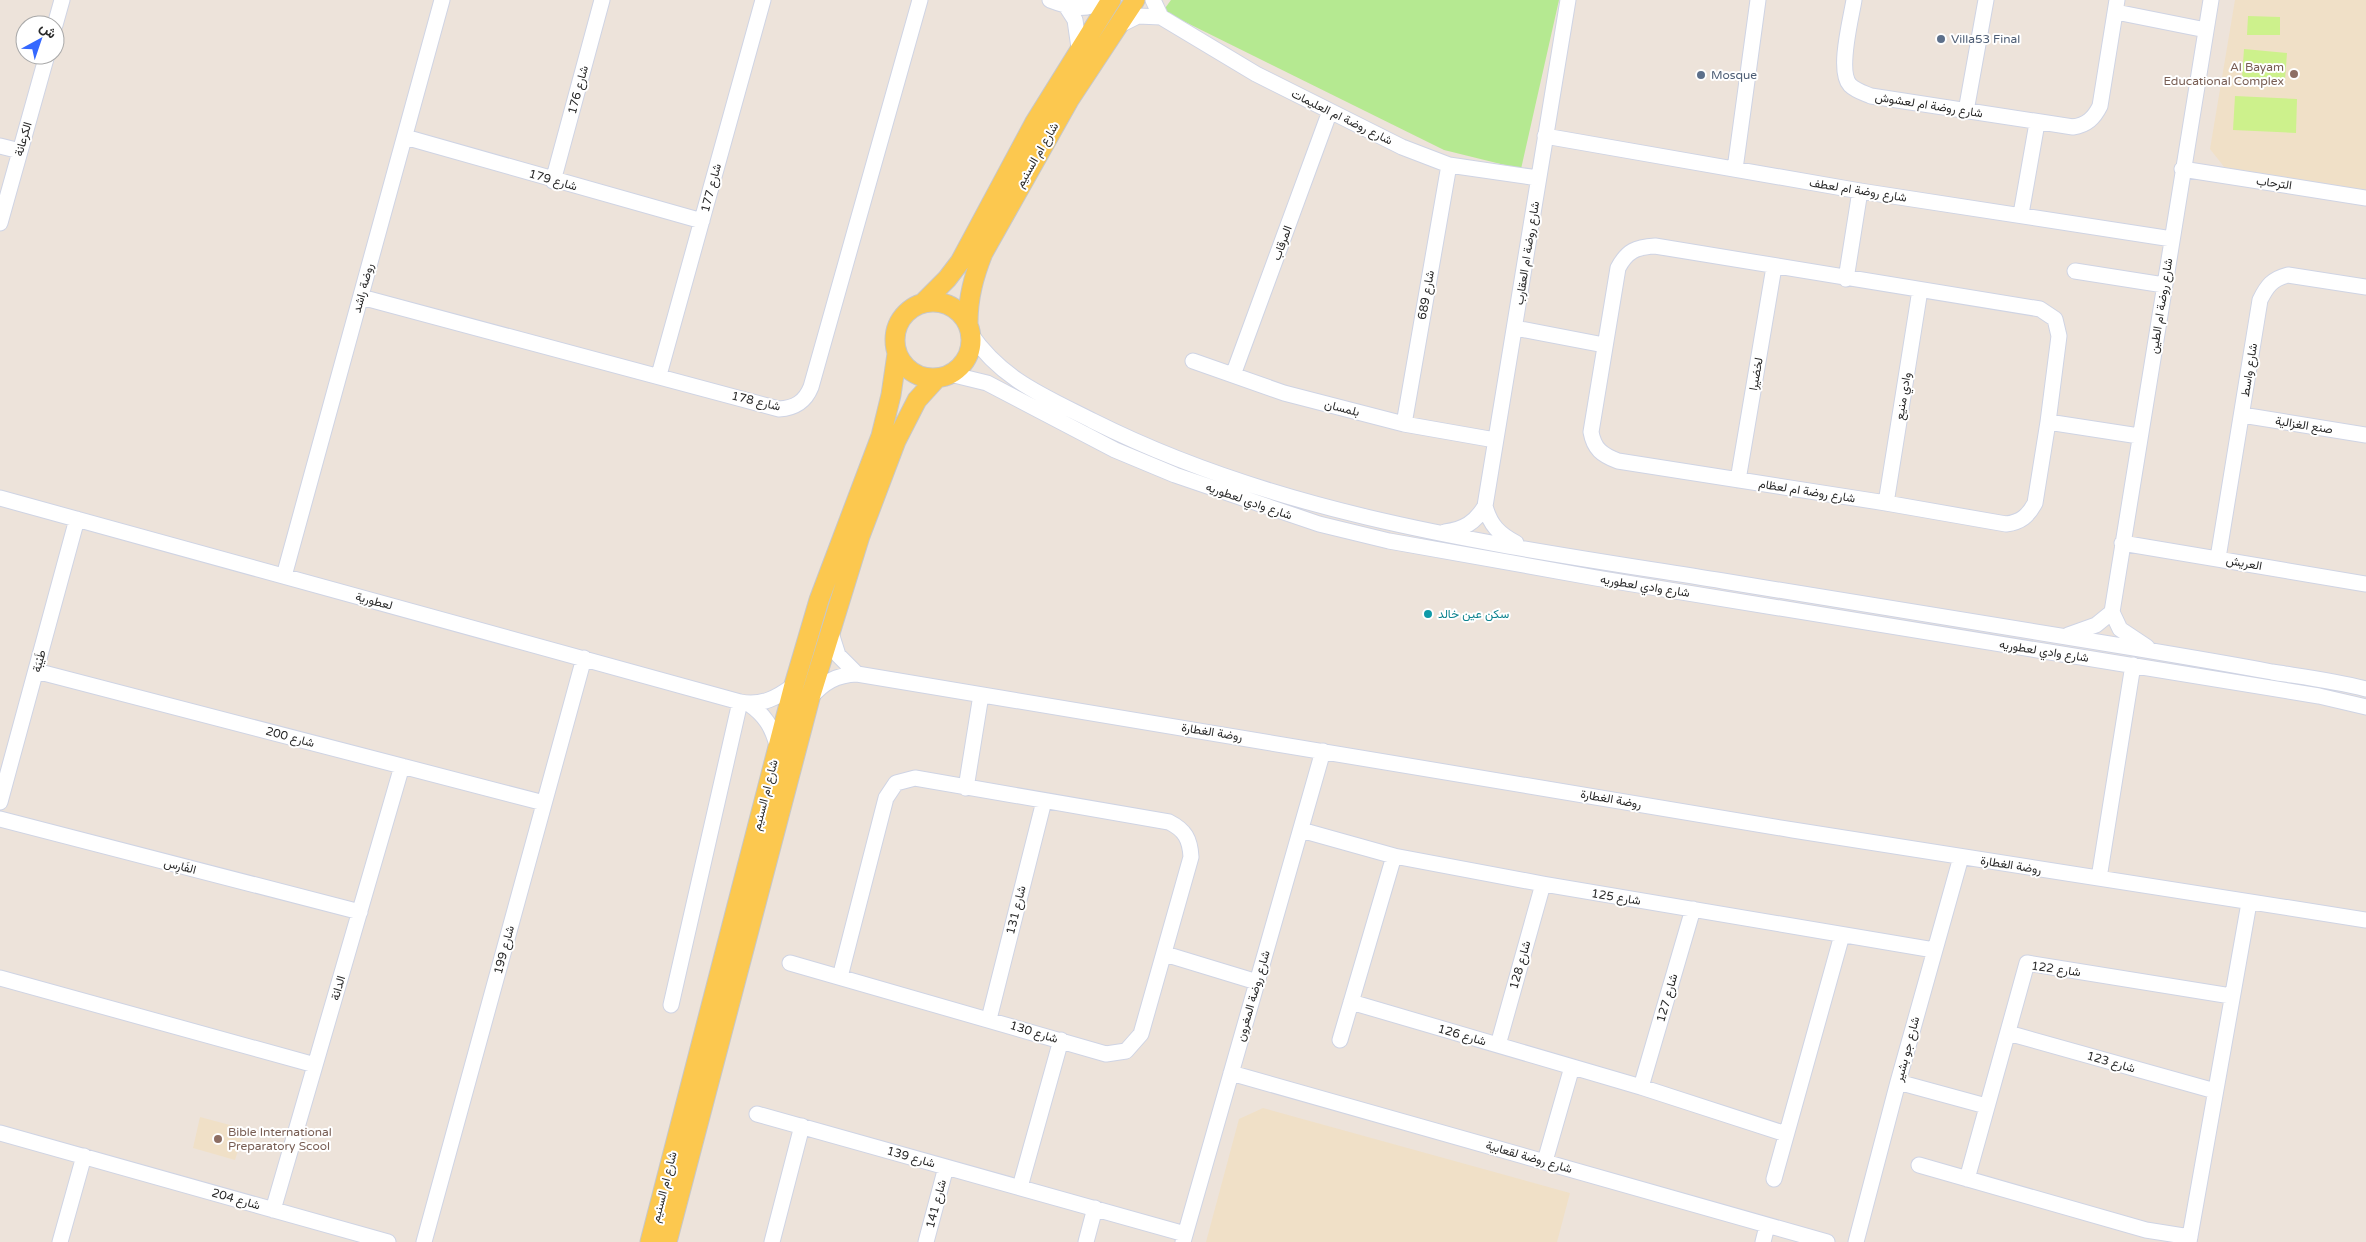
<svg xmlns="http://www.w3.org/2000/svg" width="2366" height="1242" font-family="'Varela Round',Vazirmatn,sans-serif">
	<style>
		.education { fill: #f0e0c7 }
		.green { fill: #b5e991 }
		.pitch { fill: #cdf18c }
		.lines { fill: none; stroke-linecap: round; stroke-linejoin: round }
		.minor-casing { stroke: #cfd4e4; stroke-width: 17 }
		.major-casing { stroke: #c7c7c7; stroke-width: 21 }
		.minor { stroke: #fff; stroke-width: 15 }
		.major { stroke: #fcc84f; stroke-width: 19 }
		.service-dot { fill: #5c6f8a; stroke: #fff; stroke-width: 2 }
		.education-dot { fill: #8d6e63; stroke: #fff; stroke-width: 2 }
		.culture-dot { fill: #0f9aa8; stroke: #fff; stroke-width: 2 }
		.labels { text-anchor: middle; stroke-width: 4; stroke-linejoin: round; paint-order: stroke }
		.service-label { font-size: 12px; fill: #4e5e75; stroke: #fff; text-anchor: start }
		.education-label { font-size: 12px; fill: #785e54; stroke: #fff; text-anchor: end }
		.street-label { font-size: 12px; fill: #292929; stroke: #fff }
		.culture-label { font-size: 12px; fill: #0d838f; stroke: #fff; text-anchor: start }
	</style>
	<rect width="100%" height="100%" fill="#ede3da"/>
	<!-- education -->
	<path class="education" d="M2235,0H2366V192L2225,168L2210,149Z
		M1263,1108L1570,1193L1557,1242H1206L1239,1119Z
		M200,1117L245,1129L235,1160L193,1148Z"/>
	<!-- green -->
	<path class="green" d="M1171,0H1559L1521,169L1444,150L1163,11Z"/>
	<!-- pitch -->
	<path class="pitch" d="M2248,16L2280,17V35H2247Z
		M2244,49L2287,53L2285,80L2242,77Z
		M2235,96L2297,99L2296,133L2233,130Z"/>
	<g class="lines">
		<defs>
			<path id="minor" d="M1050,0C1071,8 1085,12 1106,0
				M1153,0L1161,17
				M1854,0C1851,19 1837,71 1850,85C1856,91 1864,93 1871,96L2073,127C2087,125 2094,118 2100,106L2117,0
				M1066,6L1075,20L1079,48
				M2116,12L2206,30
				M55,25L62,0
				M1118,26L1138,16L1161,17L1256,74L1402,147L1449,165L1538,178
				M1966,111L1986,0
				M1545,136L1860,191L2172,239
				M405,137L702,221
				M0,146L20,151
				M1735,169L1758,0
				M2182,169L2366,198
				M553,181L602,0
				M2021,214L2037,123
				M0,223L47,55
				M1655,246L2040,309L2055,319L2059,336L2048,422L2035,503C2028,516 2021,522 2006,524L1886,503L1618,461C1602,455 1594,449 1591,432L1618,268C1627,251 1636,247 1655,246Z
				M2075,271L2164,285
				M1846,279L1860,191
				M361,297L779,409C795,408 805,402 811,387L920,0
				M1515,328L1604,345
				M970,333C1002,380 1044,396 1093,421C1290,520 1508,546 1723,581C1858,603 1993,625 2128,647C2176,655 2224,663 2272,672C2303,677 2335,681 2366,689
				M1193,361L1284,393L1404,424L1495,440
				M950,374L987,383L1115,450L1175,475L1319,524L1389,541L1596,578L2319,696L2366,707
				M659,375L763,0
				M1233,375L1330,111
				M2242,415L2366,435
				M2048,422L2139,436
				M1404,424L1449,165
				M1738,480L1774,267
				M0,498L740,702C762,706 777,698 794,685
				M1886,503L1920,290
				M1485,506C1490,525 1499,534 1516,543
				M1445,532C1464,529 1475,523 1485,506L1568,0
				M2122,543L2366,584
				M2218,558L2260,300C2267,286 2272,279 2288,275L2366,287
				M284,576L442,0
				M830,630L838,655L857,674
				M2068,635L2096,625L2112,612
				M2147,647L2120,629L2112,612L2211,0
				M36,671L544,803
				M810,698C824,682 836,675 857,674L1793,830L2366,920
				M749,704C765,715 772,727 777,745
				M966,788L981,695
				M0,802L77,519
				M0,819L360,912
				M1301,830L1394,856L1543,884L1934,950
				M2099,878L2133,665
				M1165,954L1257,982
				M790,963L1106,1054L1126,1051L1141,1034L1191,857C1190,839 1185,830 1169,822L915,778L896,783L886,798L840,977
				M0,978L315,1065
				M1351,1002L1641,1087L1786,1134
				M671,1005L740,702
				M989,1019L1044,801
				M2008,1033L2215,1091
				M1340,1040L1394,856
				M1498,1045L1543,884
				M1231,1073L1827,1242
				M1898,1082L1986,1106
				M1641,1087L1693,909
				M757,1114L1185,1234
				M0,1133L388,1242
				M1545,1161L1572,1067
				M1919,1165L2146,1230L2190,1237
				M1774,1179L1842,935
				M1967,1179L2027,963L2231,996
				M1020,1187L1061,1040
				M273,1210L402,766
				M60,1242L84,1156
				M424,1242L584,658
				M772,1242L802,1126
				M926,1242L946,1167
				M1086,1242L1095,1208
				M1183,1242L1323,751
				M1763,1242L1767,1226
				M1856,1242L1898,1082L1961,857
				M2189,1242L2249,903"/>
			<path id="major" d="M895 340a38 38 0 1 1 76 0a38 38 0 1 1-76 0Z
				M923,303L947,279L960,262L1035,122L1111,0
				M968,323C968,297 974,276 983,253L1069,100L1135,0
				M650,1242L794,685L819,600L881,436L891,395L897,354
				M667,1242L810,698L860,536L896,441L917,400L937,378"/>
		</defs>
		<!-- minor casing -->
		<use href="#minor" class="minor-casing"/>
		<!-- major casing -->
		<use href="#major" class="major-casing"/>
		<!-- minor -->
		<use href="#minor" class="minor"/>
		<!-- major -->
		<use href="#major" class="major"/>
	</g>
	<!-- markers -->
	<g class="service-dot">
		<circle cx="1941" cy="39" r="5"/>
		<circle cx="1701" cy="75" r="5"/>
	</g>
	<g class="education-dot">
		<circle cx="2294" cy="74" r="5"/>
		<circle cx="218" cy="1139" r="5"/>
	</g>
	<circle class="culture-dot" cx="1428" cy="614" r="5"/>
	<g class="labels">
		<!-- service labels -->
		<g class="service-label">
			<text x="1951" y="43">Villa53 Final</text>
			<text x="1711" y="79">Mosque</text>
		</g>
		<!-- education labels -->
		<g class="education-label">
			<text x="2284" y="71">Al Bayam<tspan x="2284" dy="14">Educational Complex</tspan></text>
			<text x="228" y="1136" text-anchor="start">Bible International<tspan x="228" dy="14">Preparatory Scool</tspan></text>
		</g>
		<!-- street labels -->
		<g class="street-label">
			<text transform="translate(578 90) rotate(-75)" y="4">شارع 176</text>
			<text transform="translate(1929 105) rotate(9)" y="4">شارع روضة ام لعشوش</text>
			<text transform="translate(1342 117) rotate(26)" y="4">شارع روضة ام العليمات</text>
			<text transform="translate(23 139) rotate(-74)" y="4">الكرعانة</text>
			<text transform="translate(1037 155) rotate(-60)" y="4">شارع ام السنيم</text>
			<text transform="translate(553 180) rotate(16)" y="4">شارع 179</text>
			<text transform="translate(2274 183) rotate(8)" y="4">الترحاب</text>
			<text transform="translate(711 188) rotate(-75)" y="4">شارع 177</text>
			<text transform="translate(1858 190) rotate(9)" y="4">شارع روضة ام لعطف</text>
			<text transform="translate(1282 243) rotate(-70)" y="4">المرقاب</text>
			<text transform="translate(1527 253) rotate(-81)" y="4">شارع روضة ام العقارب</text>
			<text transform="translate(363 288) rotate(-75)" y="4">روضة راشد</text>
			<text transform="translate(1426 295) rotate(-80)" y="4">شارع 689</text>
			<text transform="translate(2161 306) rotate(-81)" y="4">شارع روضة ام الطين</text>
			<text transform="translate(2249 370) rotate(-81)" y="4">شارع واسط</text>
			<text transform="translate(1756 374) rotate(-80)" y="4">لخضيرا</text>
			<text transform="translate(1903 396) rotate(-81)" y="4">وادي منيع</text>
			<text transform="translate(756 401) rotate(13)" y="4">شارع 178</text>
			<text transform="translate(1342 408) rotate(14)" y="4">بلمسان</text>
			<text transform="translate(2304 425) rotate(9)" y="4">صنع الغزالية</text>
			<text transform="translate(1807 491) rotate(9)" y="4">شارع روضة ام لعظام</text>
			<text transform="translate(1249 501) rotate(19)" y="4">شارع وادي لعطوريه</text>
			<text transform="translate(2244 563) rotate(10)" y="4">العريش</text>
			<text transform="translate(1645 586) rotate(9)" y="4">شارع وادي لعطوريه</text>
			<text transform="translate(374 601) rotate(15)" y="4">لعطورية</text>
			<text transform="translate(2044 651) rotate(9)" y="4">شارع وادي لعطوريه</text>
			<text transform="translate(39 661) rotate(-75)" y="4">طَيْبَة</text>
			<text transform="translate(1212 732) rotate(9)" y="4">روضة الغطارة</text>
			<text transform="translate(290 737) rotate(15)" y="4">شارع 200</text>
			<text transform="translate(765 795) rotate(-76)" y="4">شارع ام السنيم</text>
			<text transform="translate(1611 799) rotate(10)" y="4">روضة الغطارة</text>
			<text transform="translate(2011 865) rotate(9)" y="4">روضة الغطارة</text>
			<text transform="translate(180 866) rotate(14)" y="4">الفَارِس</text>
			<text transform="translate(1616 897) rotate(9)" y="4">شارع 125</text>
			<text transform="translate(1016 910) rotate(-76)" y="4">شارع 131</text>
			<text transform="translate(504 950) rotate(-75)" y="4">شارع 199</text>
			<text transform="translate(1520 965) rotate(-74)" y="4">شارع 128</text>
			<text transform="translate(2056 969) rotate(8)" y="4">شارع 122</text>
			<text transform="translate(338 988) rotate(-74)" y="4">الدانة</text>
			<text transform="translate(1253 996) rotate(-74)" y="4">شارع روضة المغرون</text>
			<text transform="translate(1667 998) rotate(-74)" y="4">شارع 127</text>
			<text transform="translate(1034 1032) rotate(17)" y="4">شارع 130</text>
			<text transform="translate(1462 1035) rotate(16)" y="4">شارع 126</text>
			<text transform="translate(1907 1049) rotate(-75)" y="4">شارع جو بشير</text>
			<text transform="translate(2111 1062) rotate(16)" y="4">شارع 123</text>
			<text transform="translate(911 1157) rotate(16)" y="4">شارع 139</text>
			<text transform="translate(1529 1157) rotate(16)" y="4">شارع روضة لقعابية</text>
			<text transform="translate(664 1187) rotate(-76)" y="4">شارع ام السنيم</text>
			<text transform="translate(236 1199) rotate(16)" y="4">شارع 204</text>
			<text transform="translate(936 1204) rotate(-75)" y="4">شارع 141</text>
		</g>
		<!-- culture labels -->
		<g class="culture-label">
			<text x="1438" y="618">سكن عين خالد</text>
		</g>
	</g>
	<!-- north arrow -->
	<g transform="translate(40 40) rotate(40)"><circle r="24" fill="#ffffff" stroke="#a9a9a9"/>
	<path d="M0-4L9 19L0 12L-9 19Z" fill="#3568ff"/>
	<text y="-8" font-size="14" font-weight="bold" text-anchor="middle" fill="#292929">ش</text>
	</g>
</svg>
